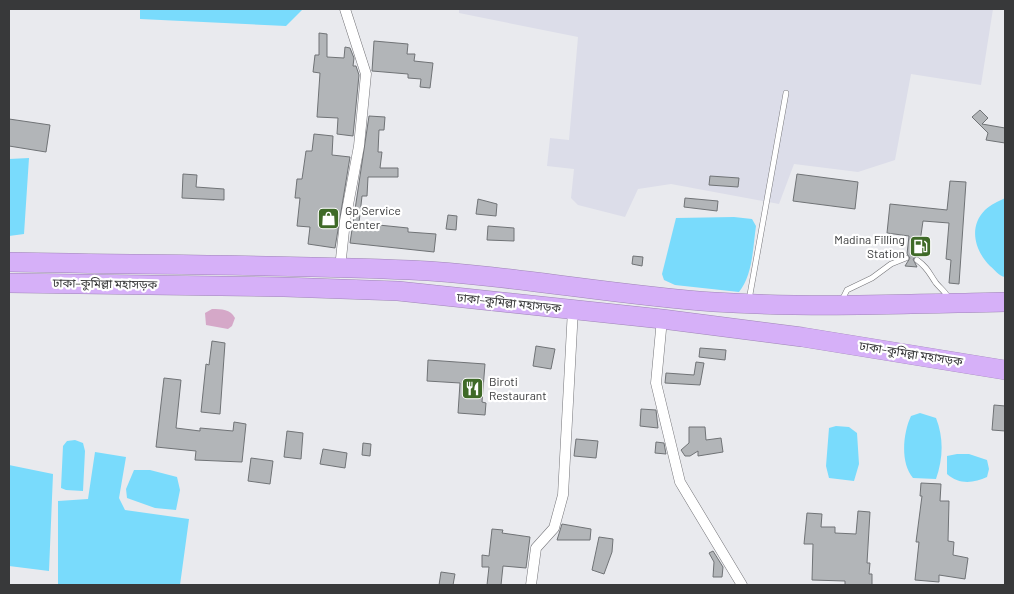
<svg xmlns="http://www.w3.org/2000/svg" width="1014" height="594" font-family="Barlow,'Noto Sans Bengali',sans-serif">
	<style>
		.built { fill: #dcdde9 }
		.green { fill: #d5a8c8 }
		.water { fill: #79dbfc }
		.building { fill: #b2b5b8; stroke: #707376 }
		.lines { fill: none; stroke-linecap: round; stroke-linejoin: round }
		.lane-casing { stroke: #757579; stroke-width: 6 }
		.street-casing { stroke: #757579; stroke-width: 11 }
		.highway-casing { stroke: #9f86b6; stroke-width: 20 }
		.lane { stroke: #fff; stroke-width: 5 }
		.street { stroke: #fff; stroke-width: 10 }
		.highway { stroke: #d6b0f8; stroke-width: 19 }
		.labels { text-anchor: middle; stroke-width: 4.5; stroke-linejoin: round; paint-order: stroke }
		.poi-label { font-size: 12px; fill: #38393a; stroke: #fff; text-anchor: start }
		.street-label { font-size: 12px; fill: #38393a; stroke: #fff }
	</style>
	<rect width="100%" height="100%" fill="#e9eaee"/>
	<!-- built -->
	<path class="built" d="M459,9H993L981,85L911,74L895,160L858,172L794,164L779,204L671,184L638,189L625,217L578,205L571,198L574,169L547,166L550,138L569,140L578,37L459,13Z"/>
	<!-- green -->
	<path class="green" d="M212,309C222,309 230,309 235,318L232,326L228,329L206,325L205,313Z"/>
	<!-- water -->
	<path class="water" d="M140,9H303L286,26L140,19Z
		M29,158L24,234L9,236V159Z
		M1005,198V277C999,276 995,270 990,266C975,251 968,227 985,210C990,205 999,201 1005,198Z
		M734,217L752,219L756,226C753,246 753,275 739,292L675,285L664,280L662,274L676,218Z
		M920,413L936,418C944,438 943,459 936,479L913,478C900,463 903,433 911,416Z
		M836,426L849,427L857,433L859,464L854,481L829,478L826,466L829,428Z
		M75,440L83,443L85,451L83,491L66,490L61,488L63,446L67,441Z
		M95,452L126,457L119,498L125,510L189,519L180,585H58V501L88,499Z
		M957,454H969L987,460L989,469L987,477C974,483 959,485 947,474V456Z
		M9,465L53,474L49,571L9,566Z
		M134,470H150L177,477L180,490L176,510L155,508L127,498L126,489Z"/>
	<!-- building -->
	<path class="building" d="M319,33L327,34V57L344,58L345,47L350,48L354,58L353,66H356L359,75L353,136L337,134L338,118L317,117L320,73L313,72L315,55H319Z
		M374,41L408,44L407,54H415L414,61L433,63L430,88L420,87L421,79L408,78V74L372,71Z
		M980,110L988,118L982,124L1005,128V143L986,140L988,133L972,117Z
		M369,116L385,117L384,130H379L378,152H382L380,168H398V177H368L367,196H362L359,223L408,228V232L436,234L434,252L350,243Z
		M9,119L50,125L46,152L9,146Z
		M314,134L333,136L332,155L350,157L335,248L308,244L310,227L297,226L300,198H295L297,179H302L306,151H312Z
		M183,174L197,175L196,187L224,189V200L182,198Z
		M797,174L858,182L855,209L793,201Z
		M710,176L739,178L738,187L709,185Z
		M950,181L966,182L959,284L949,283L951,260L946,259L949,223L923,221L918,256L913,259L917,267L905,266L910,258L907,254L909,236L887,233L890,204L947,210Z
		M685,198L718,201L717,211L684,207Z
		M478,199L497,204L496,216L476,214Z
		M448,215L457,216L456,230L446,229Z
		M488,226L514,228V241L487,240Z
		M633,256L643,257L642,266L632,264Z
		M212,341L225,343L220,414L201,412L206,364L209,365Z
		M536,346L555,349L551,369L533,366Z
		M700,348L726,350L725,360L699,357Z
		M428,360L485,364L482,402L486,403L485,415L458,413L460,383L427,381Z
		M696,362L704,363L700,385L665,383L666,373L694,375Z
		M164,378L181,380L176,428L200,431V428L233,431L234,422L246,424L242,462L195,460L196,451L156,447Z
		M994,405L1005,406V431L992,430Z
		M641,409L656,410L658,428L640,426Z
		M689,427H705L706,440L721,438L723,452L698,456V451L690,456H685L681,450L689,443Z
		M287,431L303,433L301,459L284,457Z
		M576,439L598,441L596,458L574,456Z
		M656,442L664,443L666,454L655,453Z
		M363,443L371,444L370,456L362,455Z
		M323,449L347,453L345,468L320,464Z
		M251,458L273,461L270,484L248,481Z
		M921,483L941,484L940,501H949L948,541L954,542L953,555L968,558L965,579L939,575V582L915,580L919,542H916L922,496H920Z
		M858,511L870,512L867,563H870L869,574H872V585H845V581L812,580L813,544H804L807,513L822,514L821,527H835V533L856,534Z
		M562,524L591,529L590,540H557Z
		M492,529L503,530L502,533L530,537L526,568L503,566L501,585H487L489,567H482V555L489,556Z
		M599,537L613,539L612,552L604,574L592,570Z
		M713,551L723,567L722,577H713L714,562L709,553Z
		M441,572L455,574L453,585H439Z"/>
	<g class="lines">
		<defs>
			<path id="lane" d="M917,260C928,268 929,273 936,283C941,289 946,292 949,299
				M749,300L786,93
				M841,302L847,290L872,278L891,264L906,258"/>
			<path id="street" d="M340,268L345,221L359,146L366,74L345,9
				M662,319L656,383L680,482L742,585
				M531,585L536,548L554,528L563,495L573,309"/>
			<path id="highway" d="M9,262C142,265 276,264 410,270C512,275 612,295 714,302C811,308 909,304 1005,302
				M9,283L284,287L398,291L662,319L802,337L1005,370"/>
		</defs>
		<!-- lane casing -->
		<use href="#lane" class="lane-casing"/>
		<!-- street casing -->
		<use href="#street" class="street-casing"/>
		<!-- highway casing -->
		<use href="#highway" class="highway-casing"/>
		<!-- lane -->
		<use href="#lane" class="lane"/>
		<!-- street -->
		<use href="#street" class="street"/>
		<!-- highway -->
		<use href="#highway" class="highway"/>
	</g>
	<!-- icons -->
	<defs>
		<symbol id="shop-square" viewBox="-11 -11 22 22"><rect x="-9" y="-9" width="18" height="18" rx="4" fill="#3f6a28" stroke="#fff"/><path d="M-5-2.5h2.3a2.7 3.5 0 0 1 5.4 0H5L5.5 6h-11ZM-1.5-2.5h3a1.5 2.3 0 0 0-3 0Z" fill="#fff"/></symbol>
		<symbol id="fuel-square" viewBox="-11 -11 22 22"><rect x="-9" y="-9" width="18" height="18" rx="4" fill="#3f6a28" stroke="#fff"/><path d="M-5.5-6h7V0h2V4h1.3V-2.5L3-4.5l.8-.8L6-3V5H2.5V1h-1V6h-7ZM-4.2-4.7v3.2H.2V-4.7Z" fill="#fff"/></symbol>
		<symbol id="restaurant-square" viewBox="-11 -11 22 22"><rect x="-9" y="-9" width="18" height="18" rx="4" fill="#3f6a28" stroke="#fff"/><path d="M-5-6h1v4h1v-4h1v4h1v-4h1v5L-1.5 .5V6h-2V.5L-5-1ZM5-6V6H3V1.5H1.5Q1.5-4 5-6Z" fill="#fff"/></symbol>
	</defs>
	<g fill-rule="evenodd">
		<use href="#shop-square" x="316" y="206" width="25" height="25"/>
		<use href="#fuel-square" x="908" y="234" width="25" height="25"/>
		<use href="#restaurant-square" x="460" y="376" width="25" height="25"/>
	</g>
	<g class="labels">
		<!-- poi labels -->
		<g class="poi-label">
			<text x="345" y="215">Gp Service<tspan x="345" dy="14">Center</tspan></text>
			<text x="905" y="244" text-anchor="end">Madina Filling<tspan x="905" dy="14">Station</tspan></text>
			<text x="489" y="386">Biroti<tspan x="489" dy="14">Restaurant</tspan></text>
		</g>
		<!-- street labels -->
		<g class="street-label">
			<text transform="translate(105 284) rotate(1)" y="4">ঢাকা–কুমিল্লা মহাসড়ক</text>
			<text transform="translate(509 303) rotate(6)" y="4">ঢাকা–কুমিল্লা মহাসড়ক</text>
			<text transform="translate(911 354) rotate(9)" y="4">ঢাকা–কুমিল্লা মহাসড়ক</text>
		</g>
	</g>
	<!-- border -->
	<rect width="1014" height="594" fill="none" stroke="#38393a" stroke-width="20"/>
</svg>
